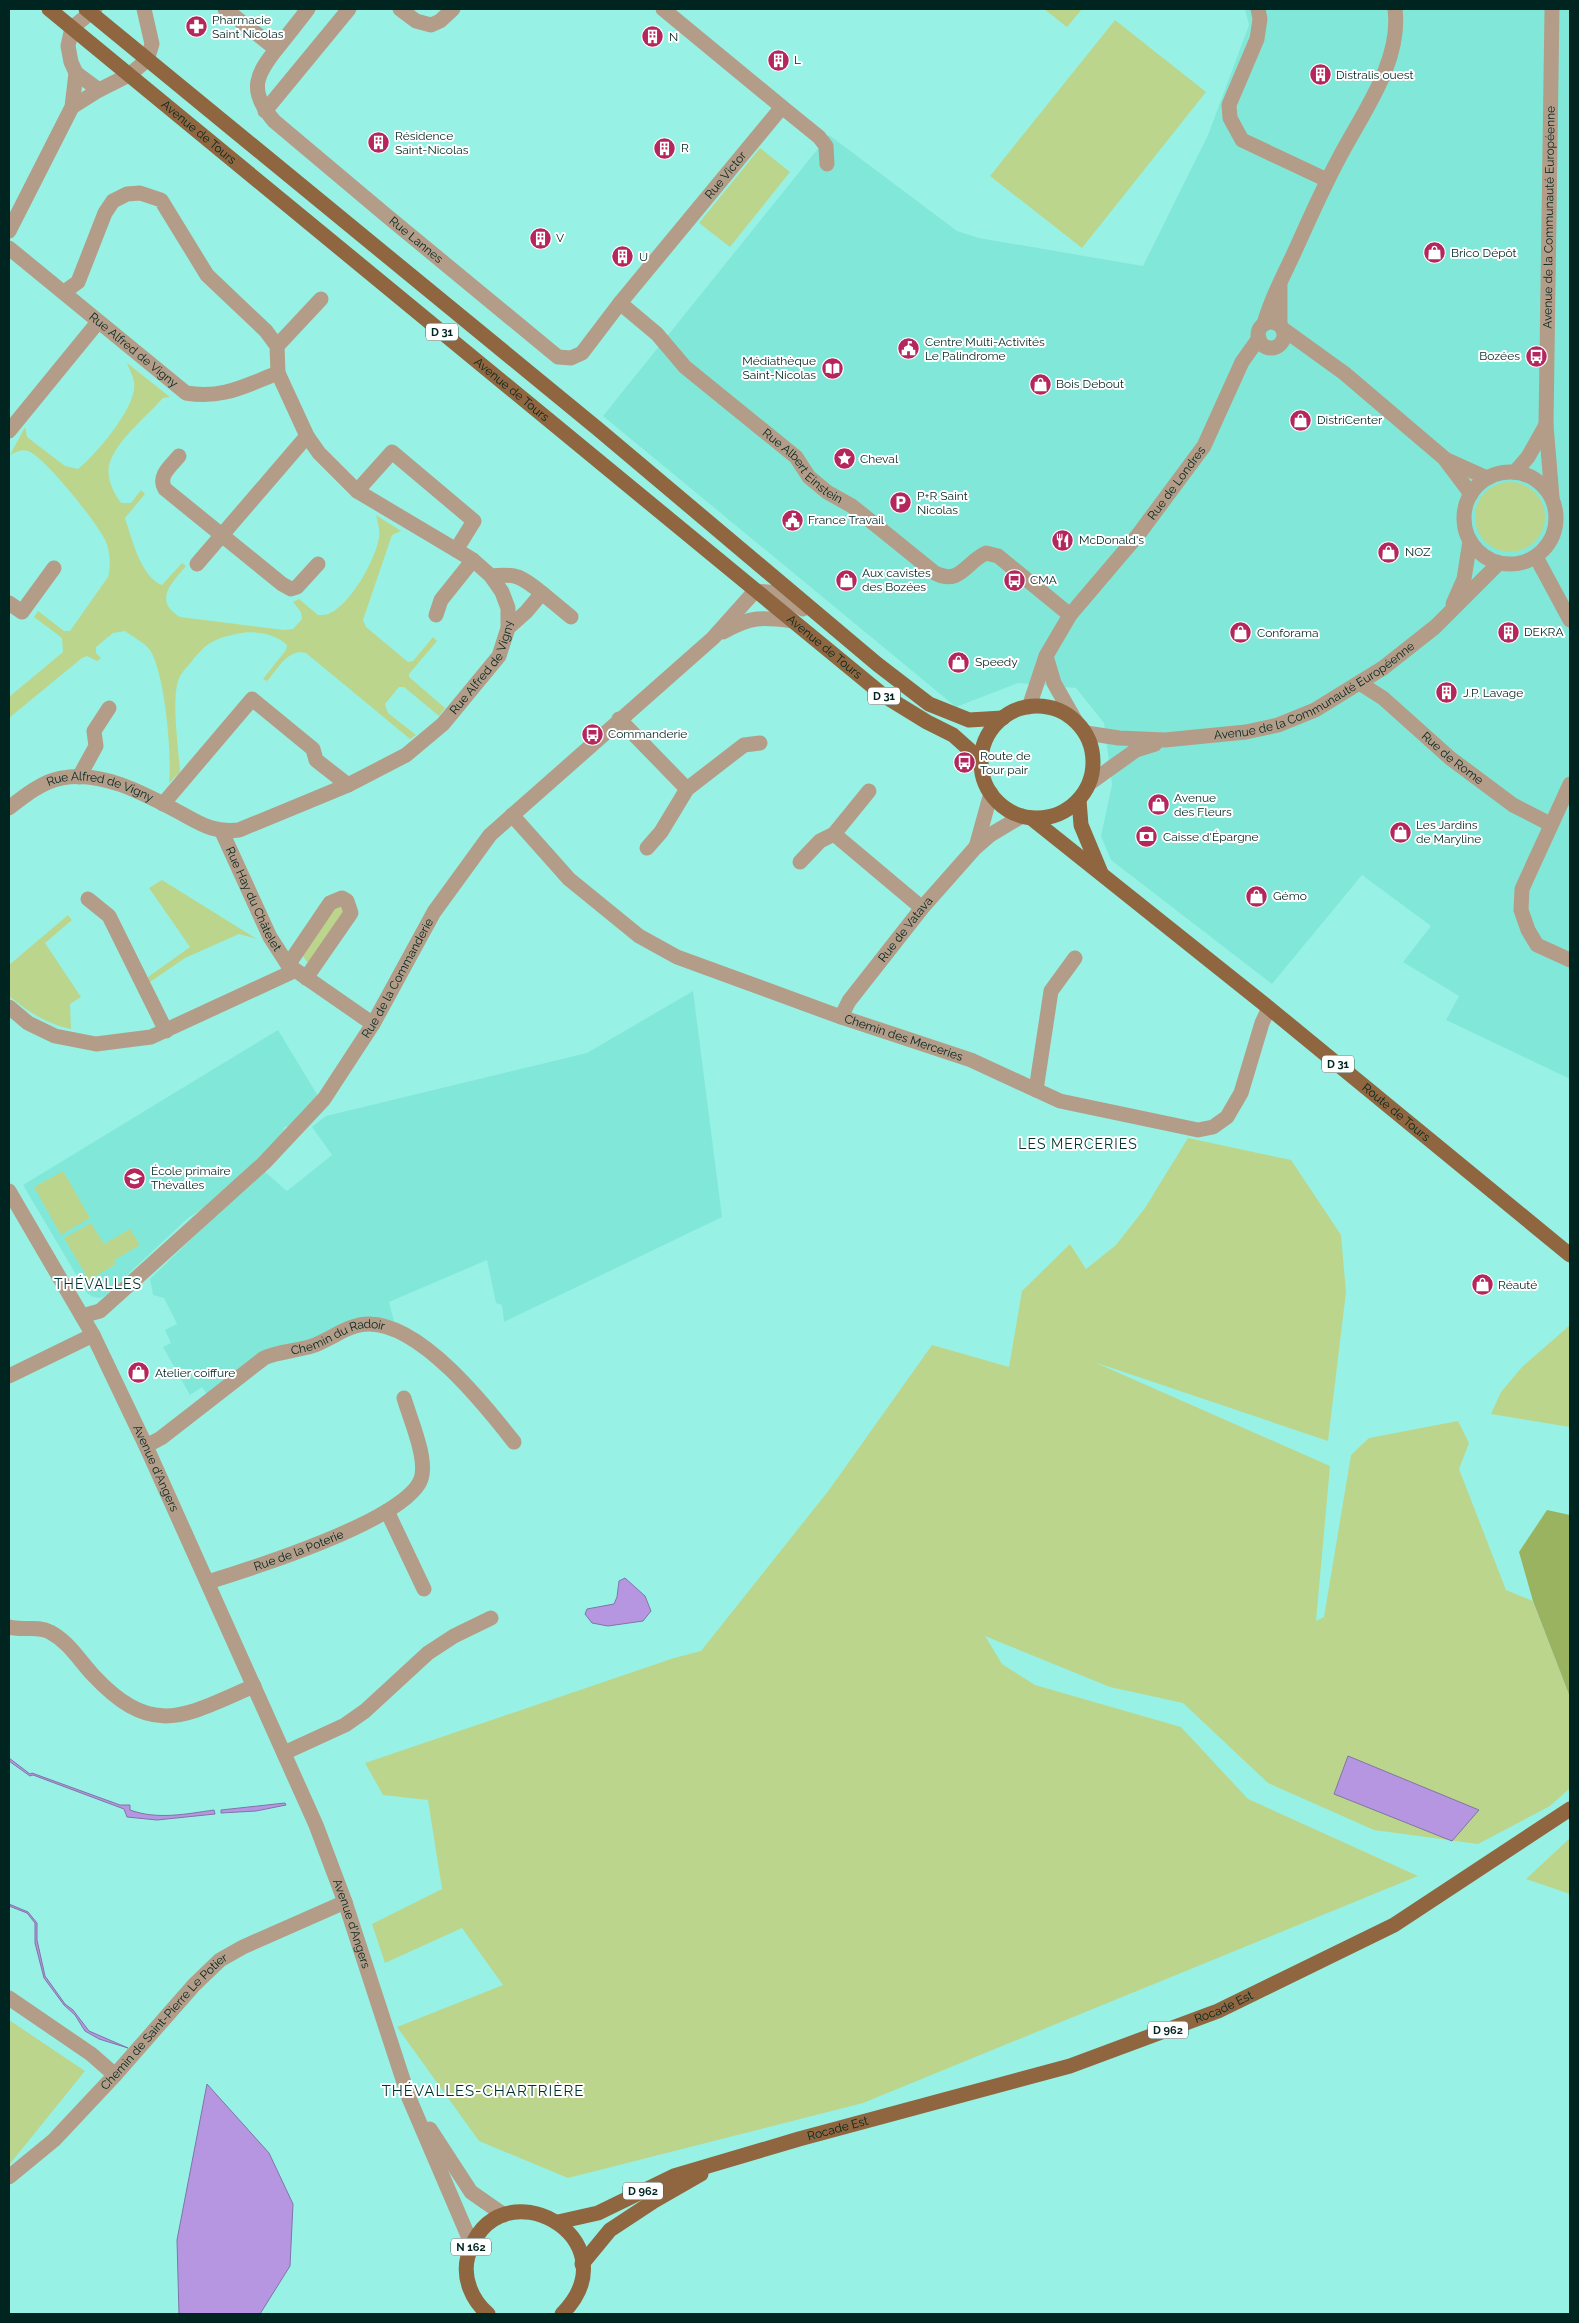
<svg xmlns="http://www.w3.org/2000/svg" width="1579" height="2323" font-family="Raleway,sans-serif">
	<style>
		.built { fill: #81e8d9 }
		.green { fill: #bcd58d }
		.forest { fill: #99b361 }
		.water { fill: #b796e1; stroke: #8074a7 }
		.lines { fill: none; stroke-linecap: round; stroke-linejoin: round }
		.minor { stroke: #b49d88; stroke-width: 15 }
		.major { stroke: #8f663f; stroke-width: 15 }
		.labels { text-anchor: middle; stroke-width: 4; stroke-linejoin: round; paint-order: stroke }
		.shield { fill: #fff; stroke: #4c6663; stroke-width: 1 }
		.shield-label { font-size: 11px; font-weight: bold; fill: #002520 }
		.poi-label { font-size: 12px; fill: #002520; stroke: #fff; text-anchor: start }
		.street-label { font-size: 12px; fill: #002520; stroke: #fff }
		.neighbourhood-label { font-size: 14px; letter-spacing: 1px; fill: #00352f; stroke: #fff }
		.quarter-label { font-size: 15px; letter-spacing: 1px; fill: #00352f; stroke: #fff }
	</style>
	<rect width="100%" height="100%" fill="#97f2e5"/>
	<!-- built -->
	<path class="built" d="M1245,9H1570V1079L1446,1020L1459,996L1403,962L1431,926L1362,875L1272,984L1111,860L1101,836L1112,785L1104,723L1076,688L1018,683L956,707L603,416L829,135L957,231L979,238L1143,266L1208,135L1249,25Z
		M693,991L722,1217L504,1322L502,1305L496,1303L487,1260L389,1302L395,1325L386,1320L347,1321L331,1335L283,1348L209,1397L202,1387L190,1395L163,1347L171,1343L165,1330L177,1324L164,1298L153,1295L150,1279L263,1170L287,1191L332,1155L312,1127L326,1116L587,1053Z
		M278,1030L318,1096L290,1126L284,1127L283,1133L271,1148L226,1192L187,1219L106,1295L101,1298L93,1297L87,1293L23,1185Z"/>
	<!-- green -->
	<path class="green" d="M1044,9H1082L1067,27Z
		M1115,20L1206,92L1082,248L990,176Z
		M760,148L790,172L730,247L699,223Z
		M127,363L170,397L163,398C146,417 119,438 110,462C105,476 113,492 121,503H131L141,490L145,494L125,518C132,539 141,577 162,585L182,563L186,566C171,584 153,600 180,617L284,630L293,629L302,619L301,612L293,602L299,599L318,615C322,615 327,615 330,613C351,604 375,560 379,538C380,530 378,523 376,515L401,531L392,535L363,620L366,627L408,662L413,661L433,637L437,641L409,674V677L445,708L439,716L404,687H399L385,704L388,713L416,735L410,739L306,653C288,648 278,669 267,681L263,679L286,650L287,645C275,633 253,630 236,634C214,639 206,643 192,661C188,666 183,671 180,676C170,695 179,750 180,772L169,783C172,754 165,674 150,650C145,643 133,637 125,631L113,633L96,647V653L101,658L97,661L87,656L82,658L9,718V697L63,652L62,638L34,617L38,611L64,631H70L108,577C111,566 110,552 106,542C99,525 44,456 28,451C21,449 16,452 10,455L25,427L27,437L65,466L78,469C96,454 138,406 134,382C133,375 129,369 127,363Z
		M1475 517a35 35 0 1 1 70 0a35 35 0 1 1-70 0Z
		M162,880L257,939L239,934L185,958L150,982L148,977L190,947L149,888Z
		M337,904L346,909L311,962H307L303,956Z
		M68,915L72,920L45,943L81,997L70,1004L71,1029C47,1024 28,1012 9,996V965Z
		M1188,1138L1291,1160L1341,1235L1346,1292L1328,1441L1094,1362L1330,1466L1316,1621L1324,1617L1351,1455L1369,1438L1458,1421L1469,1443L1459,1469L1506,1590L1533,1601L1570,1697V1788L1550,1806L1478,1844L1374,1830L1268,1783L1183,1703L1110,1687L985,1636L1002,1664L1035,1685L1181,1727L1248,1799L1418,1876L863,2103L568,2178L479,2141L397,2027L503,1985L462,1928L385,1963L372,1924L442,1889L428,1800L383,1795L365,1763L674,1658L701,1651L829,1490L932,1345L1009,1367L1022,1291L1070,1244L1086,1269L1116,1245L1145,1208Z
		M63,1171L90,1218L61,1235L34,1187Z
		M91,1223L104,1244L130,1229L140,1245L114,1260L116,1264L89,1280L64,1238Z
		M1570,1325V1427L1491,1414L1501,1392L1522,1367Z
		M1570,1838V1894L1526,1879Z
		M9,2020L85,2071L9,2165Z"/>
	<!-- forest -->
	<path class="forest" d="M1547,1510L1570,1515V1697L1533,1601L1519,1552Z"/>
	<!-- water -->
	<path class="water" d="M625,1578L645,1596L651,1611L643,1621L608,1626L592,1623L585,1614L587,1609L614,1604L617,1597L619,1581Z
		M1348,1756L1479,1810L1452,1841L1334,1794Z
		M9,1758L30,1774L32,1773L120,1805H130V1810C157,1820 186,1814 214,1810L215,1814L157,1820L127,1817L124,1809L33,1775L30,1776L9,1761Z
		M285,1803L286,1805L256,1811L221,1813V1810Z
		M9,1904L28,1912L37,1923V1940L45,1976L65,2004L73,2010L89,2031L128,2048L99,2039L85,2031L75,2015L64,2005L44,1978L35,1943V1923L27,1913L9,1906Z
		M207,2084L269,2153L293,2204L290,2266L260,2314H179L177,2240Z"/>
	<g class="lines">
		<!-- minor -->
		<g class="minor">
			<path d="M95,9L72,28L68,46L71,62L76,73L99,90"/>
			<path d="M225,9L276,49"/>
			<path id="s1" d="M308,9C299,21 289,33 279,46C256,74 247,90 274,121L387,216L558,357L571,358L582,353L620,303L782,107L663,9"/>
			<path d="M400,9L416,21L431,25L440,21L453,9"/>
			<path d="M1258,9L1260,19L1257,39L1229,105L1230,118L1242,140L1327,180"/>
			<path d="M72,107L99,90L129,75L147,60L152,44L144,9"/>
			<path d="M782,107L819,137L826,146L827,164"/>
			<path d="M265,111L349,9"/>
			<path d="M9,231L72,107L76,73"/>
			<path id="s2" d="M9,248L186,393C223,399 244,386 278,373"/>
			<path id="s3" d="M620,303L657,334L685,367L796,457L809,477L827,492L852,506L935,573C960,586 966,562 986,553L998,556L1070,615"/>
			<circle cx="1271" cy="335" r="13"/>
			<path d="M1264,324C1271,298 1283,277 1294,253C1308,222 1322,190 1338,160C1361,115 1402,62 1395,9"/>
			<path d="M1280,325V286"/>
			<path d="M1283,329L1344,373L1444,458L1471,494"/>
			<path d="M277,346L321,299"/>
			<path d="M9,431L98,322"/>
			<path d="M179,456C171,466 157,476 165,489L282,584L291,589L297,587L318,564"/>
			<path d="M1445,459L1487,478"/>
			<circle cx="1510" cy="518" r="46"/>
			<path d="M1515,472L1528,457L1546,425"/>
			<path d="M357,491L392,452L474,521L456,550"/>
			<path id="s4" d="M1552,497L1546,425L1552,9"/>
			<path d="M1536,557L1570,620"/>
			<path d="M197,564L307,436"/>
			<path d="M491,576C517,573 522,577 542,593L526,612L508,628"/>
			<path d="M542,593L571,617"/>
			<path d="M9,603L22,612L54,568"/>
			<path d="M1453,604L1464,579L1470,541"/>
			<path d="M436,615L441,600L473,560"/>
			<path d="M723,632C751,616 762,617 793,621"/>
			<path d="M1046,656L1054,683L1075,720"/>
			<path id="s5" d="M1361,684L1383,698L1450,758L1513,805L1550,824"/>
			<path id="s6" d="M1029,707L1046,656L1070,615L1138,535L1204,446L1242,362L1259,338"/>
			<path d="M619,719L687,789"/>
			<path id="s7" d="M1086,733L1119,738L1165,740L1246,732L1278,725L1315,710L1383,668L1435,627L1499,563"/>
			<path d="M79,777L96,746L94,731L109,708"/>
			<path d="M1090,783L1136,750L1155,744"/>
			<path d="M1570,784L1522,889L1521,910L1528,930L1537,945L1570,960"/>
			<path d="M163,804L252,699L313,749L316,760L348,785"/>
			<path id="s8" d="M9,808C24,796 43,781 62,778C100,770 143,793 175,810C200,823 211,833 239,830L348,785L406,755L443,724L499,656L508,628V608L502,592L491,576L473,560L357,491L319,453L307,436L278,373L277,346L266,331L207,275L161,200L140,193L127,194L113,201L105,213L78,282L64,292"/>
			<path id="s9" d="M512,815L569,879L639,936L677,957L841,1017L971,1060L1060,1101L1198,1130L1213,1127L1227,1117L1241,1093L1262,1023L1269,1008"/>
			<path id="s10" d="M222,832L270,937L288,965L373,1024"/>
			<path d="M834,834L922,908"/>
			<path d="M976,847L991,793"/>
			<path d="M647,848L661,832L687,789L744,745L760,743"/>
			<path d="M800,862L820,841L834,834L869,791"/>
			<path d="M88,899L109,916L166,1031"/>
			<path d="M288,965L330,903L342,898L347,901L351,913L306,978"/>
			<path d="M9,1007L28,1023L55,1036L96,1044L151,1037L294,971"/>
			<path id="s11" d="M841,1017L849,1001L922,908L975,848L990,835L1022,816"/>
			<path d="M1036,1090L1051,991L1075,958"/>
			<path id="s12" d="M9,1191L93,1335L146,1446L316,1825L345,1902L409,2098L472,2245"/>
			<path id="s13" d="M82,1316L100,1311L264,1163L324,1099L373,1024L434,912L490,835L713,638L755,591L778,593L803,609"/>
			<path d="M9,1376L93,1335"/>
			<path id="s14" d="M146,1446L161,1438L264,1358C280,1351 297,1351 312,1346C332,1339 348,1324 369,1324C421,1324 485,1405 514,1442"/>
			<path d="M387,1511L424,1589"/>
			<path id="s15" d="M208,1582C250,1569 407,1520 421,1479C428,1459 410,1419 404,1398"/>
			<path d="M9,1627C22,1631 38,1625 50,1632C69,1642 79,1660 93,1675C153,1739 184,1716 254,1686"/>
			<path d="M284,1753L345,1725L365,1711L428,1653L454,1636L491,1618"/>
			<path d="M9,1998L91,2054L115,2075"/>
			<path d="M430,2129L471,2192L504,2215"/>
			<path id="s16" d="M9,2177L54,2140L115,2075L194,1985L220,1960L243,1947L345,1902"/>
		</g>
		<!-- major -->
		<g class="major">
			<path id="s17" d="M49,9L883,695L927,722L953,735L981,760"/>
			<path d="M86,9L598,429L877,664L929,704L969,720L1003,718"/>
			<circle cx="1037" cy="762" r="56"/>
			<path d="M1079,800L1081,825L1101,873"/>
			<path id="s18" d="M1031,818L1269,1008L1570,1255"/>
			<path id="s19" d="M558,2222L598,2213L674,2176L799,2139L1070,2066L1218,2011L1394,1925L1570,1809"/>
			<path d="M582,2264L610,2230L654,2201L701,2174"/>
			<path d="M488,2314C472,2300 462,2278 468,2256C497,2160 636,2239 562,2314"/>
		</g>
	</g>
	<!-- icons -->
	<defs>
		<symbol id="pharmacy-disc" viewBox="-11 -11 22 22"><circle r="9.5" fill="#b4265c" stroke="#fff"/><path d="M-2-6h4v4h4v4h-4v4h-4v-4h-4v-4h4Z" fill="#fff"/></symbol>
		<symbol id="building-disc" viewBox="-11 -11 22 22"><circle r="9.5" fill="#b4265c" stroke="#fff"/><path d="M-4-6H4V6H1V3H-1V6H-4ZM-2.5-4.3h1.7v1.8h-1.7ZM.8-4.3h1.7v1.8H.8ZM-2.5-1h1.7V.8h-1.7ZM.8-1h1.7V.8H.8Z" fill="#fff"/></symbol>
		<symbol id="shop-disc" viewBox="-11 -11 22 22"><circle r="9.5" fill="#b4265c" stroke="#fff"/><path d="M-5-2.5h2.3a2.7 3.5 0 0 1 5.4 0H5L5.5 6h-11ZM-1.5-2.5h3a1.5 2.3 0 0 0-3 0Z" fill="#fff"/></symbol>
		<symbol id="civic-disc" viewBox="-11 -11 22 22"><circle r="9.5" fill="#b4265c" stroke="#fff"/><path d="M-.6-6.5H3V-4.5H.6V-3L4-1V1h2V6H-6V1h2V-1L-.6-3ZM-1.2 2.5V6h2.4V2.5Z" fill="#fff"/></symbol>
		<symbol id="bus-disc" viewBox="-11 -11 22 22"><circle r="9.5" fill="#b4265c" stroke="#fff"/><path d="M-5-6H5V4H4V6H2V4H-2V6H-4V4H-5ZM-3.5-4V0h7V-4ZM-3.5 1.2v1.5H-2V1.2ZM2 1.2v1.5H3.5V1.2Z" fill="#fff"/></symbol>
		<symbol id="library-disc" viewBox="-11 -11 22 22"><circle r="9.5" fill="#b4265c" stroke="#fff"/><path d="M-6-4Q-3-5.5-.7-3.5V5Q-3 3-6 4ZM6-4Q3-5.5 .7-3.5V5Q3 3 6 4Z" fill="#fff"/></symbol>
		<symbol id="sight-disc" viewBox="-11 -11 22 22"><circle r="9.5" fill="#b4265c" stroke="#fff"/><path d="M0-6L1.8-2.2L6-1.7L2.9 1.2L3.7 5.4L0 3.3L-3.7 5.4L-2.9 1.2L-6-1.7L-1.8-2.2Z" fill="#fff"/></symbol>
		<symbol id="parking-disc" viewBox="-11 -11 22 22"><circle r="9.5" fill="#b4265c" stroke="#fff"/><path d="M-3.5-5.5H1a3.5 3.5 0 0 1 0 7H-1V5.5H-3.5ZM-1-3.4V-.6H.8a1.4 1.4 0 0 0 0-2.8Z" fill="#fff"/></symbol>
		<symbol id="restaurant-disc" viewBox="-11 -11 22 22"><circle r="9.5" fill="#b4265c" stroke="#fff"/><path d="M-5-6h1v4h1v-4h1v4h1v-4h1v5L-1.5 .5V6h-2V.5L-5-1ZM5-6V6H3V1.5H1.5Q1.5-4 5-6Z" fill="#fff"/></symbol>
		<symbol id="bank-disc" viewBox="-11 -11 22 22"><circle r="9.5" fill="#b4265c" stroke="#fff"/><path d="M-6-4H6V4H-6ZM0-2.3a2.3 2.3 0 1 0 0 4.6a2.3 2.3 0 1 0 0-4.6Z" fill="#fff"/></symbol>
		<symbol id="school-disc" viewBox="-11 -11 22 22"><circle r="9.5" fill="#b4265c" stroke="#fff"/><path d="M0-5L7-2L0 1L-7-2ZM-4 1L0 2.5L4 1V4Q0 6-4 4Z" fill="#fff"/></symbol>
	</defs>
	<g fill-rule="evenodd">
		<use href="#pharmacy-disc" x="184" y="14" width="25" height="25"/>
		<use href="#building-disc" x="640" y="24" width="25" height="25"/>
		<use href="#building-disc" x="766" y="48" width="25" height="25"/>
		<use href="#building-disc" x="1308" y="62" width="25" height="25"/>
		<use href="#building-disc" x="366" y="130" width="25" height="25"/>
		<use href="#building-disc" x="652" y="136" width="25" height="25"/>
		<use href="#building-disc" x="528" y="226" width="25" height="25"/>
		<use href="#shop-disc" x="1422" y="240" width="25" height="25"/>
		<use href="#building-disc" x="610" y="244" width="25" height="25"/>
		<use href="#civic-disc" x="896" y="336" width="25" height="25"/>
		<use href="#bus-disc" x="1524" y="344" width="25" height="25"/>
		<use href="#library-disc" x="820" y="356" width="25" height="25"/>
		<use href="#shop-disc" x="1028" y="372" width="25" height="25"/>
		<use href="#shop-disc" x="1288" y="408" width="25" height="25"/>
		<use href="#sight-disc" x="832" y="446" width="25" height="25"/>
		<use href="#parking-disc" x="888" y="490" width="25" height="25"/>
		<use href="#civic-disc" x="780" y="508" width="25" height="25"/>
		<use href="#restaurant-disc" x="1050" y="528" width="25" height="25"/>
		<use href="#shop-disc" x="1376" y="540" width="25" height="25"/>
		<use href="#shop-disc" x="834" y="568" width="25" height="25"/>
		<use href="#bus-disc" x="1002" y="568" width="25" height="25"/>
		<use href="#building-disc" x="1496" y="620" width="25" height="25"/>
		<use href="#shop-disc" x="1228" y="620" width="25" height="25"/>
		<use href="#shop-disc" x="946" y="650" width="25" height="25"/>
		<use href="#building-disc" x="1434" y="680" width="25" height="25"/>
		<use href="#bus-disc" x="580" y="722" width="25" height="25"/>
		<use href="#bus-disc" x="952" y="750" width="25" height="25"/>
		<use href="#shop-disc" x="1146" y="792" width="25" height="25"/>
		<use href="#shop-disc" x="1388" y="820" width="25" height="25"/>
		<use href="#bank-disc" x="1134" y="824" width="25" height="25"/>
		<use href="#shop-disc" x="1244" y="884" width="25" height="25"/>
		<use href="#school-disc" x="122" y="1166" width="25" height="25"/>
		<use href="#shop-disc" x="1470" y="1272" width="25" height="25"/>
		<use href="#shop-disc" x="126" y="1360" width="25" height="25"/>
	</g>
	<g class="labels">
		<!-- shield labels -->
		<g class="shield">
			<rect x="426" y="323.5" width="32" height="17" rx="4"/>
			<rect x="868" y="687.5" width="32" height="17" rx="4"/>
			<rect x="1322" y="1055.5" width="32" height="17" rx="4"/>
			<rect x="1148" y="2021.5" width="40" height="17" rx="4"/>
			<rect x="623" y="2182.5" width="40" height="17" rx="4"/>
			<rect x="451" y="2238.5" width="40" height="17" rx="4"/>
		</g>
		<g class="shield-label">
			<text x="442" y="336">D 31</text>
			<text x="884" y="700">D 31</text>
			<text x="1338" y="1068">D 31</text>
			<text x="1168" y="2034">D 962</text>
			<text x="643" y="2195">D 962</text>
			<text x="471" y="2251">N 162</text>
		</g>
		<!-- poi labels -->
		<g class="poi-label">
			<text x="212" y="24">Pharmacie<tspan x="212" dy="14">Saint Nicolas</tspan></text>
			<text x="669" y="41">N</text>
			<text x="794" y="64">L</text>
			<text x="1336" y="79">Distralis ouest</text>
			<text x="395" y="140">Résidence<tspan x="395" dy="14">Saint-Nicolas</tspan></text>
			<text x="681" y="152">R</text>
			<text x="556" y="242">V</text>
			<text x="1451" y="257">Brico Dépôt</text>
			<text x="639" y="261">U</text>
			<text x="925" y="346">Centre Multi-Activités<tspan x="925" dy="14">Le Palindrome</tspan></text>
			<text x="1520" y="360" text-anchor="end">Bozées</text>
			<text x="816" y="365" text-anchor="end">Médiathèque<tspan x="816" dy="14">Saint-Nicolas</tspan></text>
			<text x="1056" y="388">Bois Debout</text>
			<text x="1317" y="424">DistriCenter</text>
			<text x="860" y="463">Cheval</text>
			<text x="917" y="500">P+R Saint<tspan x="917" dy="14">Nicolas</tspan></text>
			<text x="808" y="524">France Travail</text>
			<text x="1079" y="544">McDonald's</text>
			<text x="1405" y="556">NOZ</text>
			<text x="862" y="577">Aux cavistes<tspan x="862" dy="14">des Bozées</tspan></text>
			<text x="1030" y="584">CMA</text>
			<text x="1524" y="636">DEKRA</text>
			<text x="1257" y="637">Conforama</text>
			<text x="975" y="666">Speedy</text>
			<text x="1463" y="697">J.P. Lavage</text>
			<text x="608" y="738">Commanderie</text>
			<text x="980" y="760">Route de<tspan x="980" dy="14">Tour pair</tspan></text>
			<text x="1174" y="802">Avenue<tspan x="1174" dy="14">des Fleurs</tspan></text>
			<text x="1416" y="829">Les Jardins<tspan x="1416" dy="14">de Maryline</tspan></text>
			<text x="1163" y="841">Caisse d'Épargne</text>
			<text x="1273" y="900">Gémo</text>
			<text x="151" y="1175">École primaire<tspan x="151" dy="14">Thévalles</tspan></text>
			<text x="1498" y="1289">Réauté</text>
			<text x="155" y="1377">Atelier coiffure</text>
		</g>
		<!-- street labels -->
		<g class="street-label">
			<text dy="4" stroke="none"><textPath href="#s17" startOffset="194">Avenue de Tours</textPath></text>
			<text dy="4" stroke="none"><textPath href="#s1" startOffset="756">Rue Victor</textPath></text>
			<text dy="4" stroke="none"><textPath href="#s4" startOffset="280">Avenue de la Communauté Européenne</textPath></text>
			<text dy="4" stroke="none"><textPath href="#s1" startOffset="318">Rue Lannes</textPath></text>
			<text dy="4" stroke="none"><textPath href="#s2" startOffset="161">Rue Alfred de Vigny</textPath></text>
			<text dy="4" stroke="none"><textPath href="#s17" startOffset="599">Avenue de Tours</textPath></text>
			<text dy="4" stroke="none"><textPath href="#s3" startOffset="246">Rue Albert Einstein</textPath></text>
			<text dy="4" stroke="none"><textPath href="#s6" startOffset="271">Rue de Londres</textPath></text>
			<text dy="4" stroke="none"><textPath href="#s17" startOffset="1004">Avenue de Tours</textPath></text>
			<text dy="4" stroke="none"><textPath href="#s8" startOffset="551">Rue Alfred de Vigny</textPath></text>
			<text dy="4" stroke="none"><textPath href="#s7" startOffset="240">Avenue de la Communauté Européenne</textPath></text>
			<text dy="4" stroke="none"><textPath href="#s5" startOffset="118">Rue de Rome</textPath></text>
			<text dy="4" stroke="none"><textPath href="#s8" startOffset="101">Rue Alfred de Vigny</textPath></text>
			<text dy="4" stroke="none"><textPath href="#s10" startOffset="74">Rue Hay du Châtelet</textPath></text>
			<text dy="4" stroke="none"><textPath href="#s11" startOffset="109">Rue de Vatava</textPath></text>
			<text dy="4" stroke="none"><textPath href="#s13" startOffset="469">Rue de la Commanderie</textPath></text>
			<text dy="4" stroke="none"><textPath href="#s9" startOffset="460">Chemin des Merceries</textPath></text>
			<text dy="4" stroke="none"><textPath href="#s18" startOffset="469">Route de Tours</textPath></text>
			<text dy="4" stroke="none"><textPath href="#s14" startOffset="225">Chemin du Radoir</textPath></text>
			<text dy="4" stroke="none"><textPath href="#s12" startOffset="314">Avenue d'Angers</textPath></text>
			<text dy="4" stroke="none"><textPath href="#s15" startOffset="96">Rue de la Poterie</textPath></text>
			<text dy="4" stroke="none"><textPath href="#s12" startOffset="810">Avenue d'Angers</textPath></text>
			<text dy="4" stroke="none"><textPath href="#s19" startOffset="701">Rocade Est</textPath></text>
			<text dy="4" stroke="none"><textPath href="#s16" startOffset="220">Chemin de Saint-Pierre Le Potier</textPath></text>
			<text dy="4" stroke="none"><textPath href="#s19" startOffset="296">Rocade Est</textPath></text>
		</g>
		<!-- neighbourhood labels -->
		<g class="neighbourhood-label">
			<text x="1078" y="1149">LES MERCERIES</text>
			<text x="98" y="1289">THÉVALLES</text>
		</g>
		<!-- quarter labels -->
		<g class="quarter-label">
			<text x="483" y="2096">THÉVALLES-CHARTRIÈRE</text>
		</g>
	</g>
	<!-- border -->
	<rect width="1579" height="2323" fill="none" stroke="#002520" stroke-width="20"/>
</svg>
